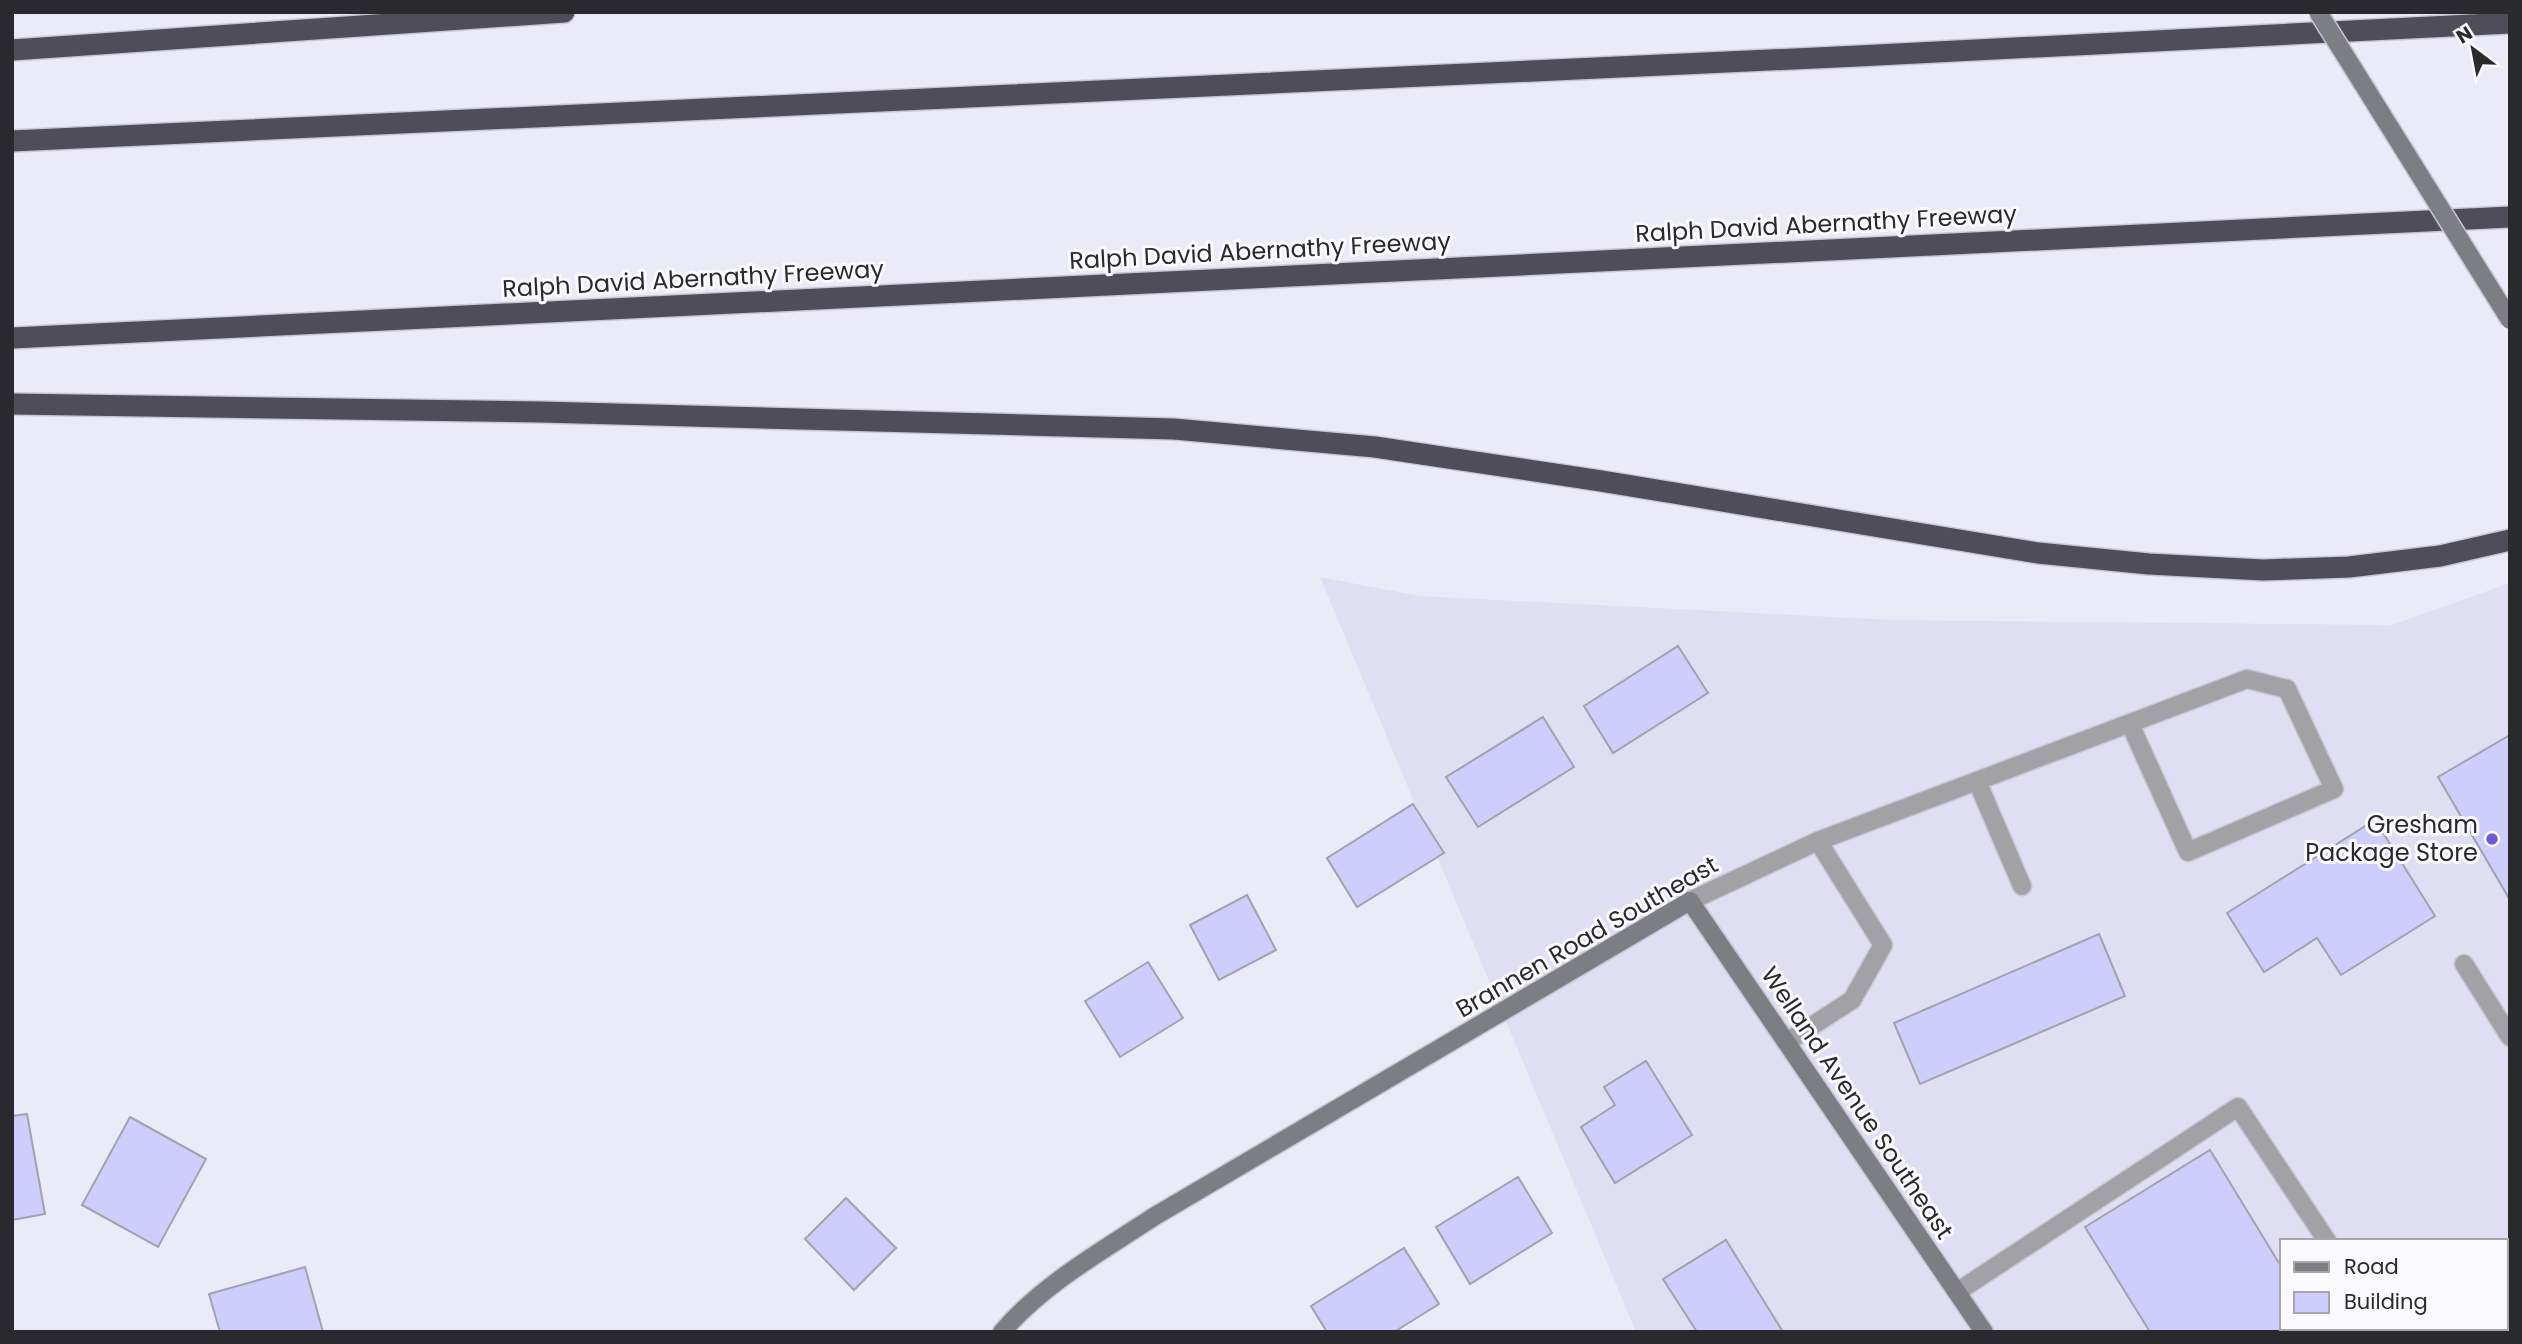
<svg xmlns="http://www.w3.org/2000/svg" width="2522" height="1344" font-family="Poppins,sans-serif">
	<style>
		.built { fill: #dfdef2; fill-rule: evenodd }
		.building { fill: #cecdfc; stroke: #a2a2ad; stroke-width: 2 }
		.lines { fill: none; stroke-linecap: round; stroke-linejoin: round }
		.lane-casing { stroke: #c8c8d4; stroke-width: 21 }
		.street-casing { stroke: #c8c8d4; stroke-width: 21 }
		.secondary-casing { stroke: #c8c8d4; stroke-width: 21 }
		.highway-casing { stroke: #c8c8d4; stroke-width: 24 }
		.lane { stroke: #a1a1a6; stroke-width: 18 }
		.street { stroke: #a1a1a6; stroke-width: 18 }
		.secondary { stroke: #7d7d84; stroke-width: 18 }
		.highway { stroke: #4e4d58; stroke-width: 21 }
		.secondary-bridge-casing { stroke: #c8c8d4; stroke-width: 21; stroke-linecap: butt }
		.secondary-bridge { stroke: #7d7d84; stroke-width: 18 }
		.poi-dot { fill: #6f5ad4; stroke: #f9f9fe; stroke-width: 2.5 }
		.labels { text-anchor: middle; stroke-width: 6; stroke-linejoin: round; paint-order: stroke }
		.street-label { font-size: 24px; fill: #29292e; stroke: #f9f9fe }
		.poi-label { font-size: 24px; fill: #29292e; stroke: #f9f9fe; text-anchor: end }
	</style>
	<rect width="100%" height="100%" fill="#ebebf8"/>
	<!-- built -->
	<path class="built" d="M1320,577L1420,596L1893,620L2392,625L2510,583V1332H1636ZM2282,1241H2506V1328H2282Z"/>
	<!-- building -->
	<path class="building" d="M1678,646L1708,693L1613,753L1584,706Z
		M1543,717L1574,767L1478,827L1446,777Z
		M2510,735V900L2438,777Z
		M1413,804L1444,853L1357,907L1327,858Z
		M2375,820L2435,916L2341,975L2317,938L2264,972L2227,913Z
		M1247,895L1276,950L1219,980L1190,925Z
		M2099,934L2125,996L1920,1084L1894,1023Z
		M1148,962L1183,1018L1120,1057L1085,1001Z
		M1646,1061L1692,1135L1615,1183L1581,1127L1615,1105L1604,1087Z
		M27,1114L45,1214L12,1220V1116Z
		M130,1117L206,1159L158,1247L82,1205Z
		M2210,1150L2282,1268V1328H2319L2321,1332H2150L2085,1227Z
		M1518,1177L1552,1233L1470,1284L1436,1227Z
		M846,1198L896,1248L854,1290L805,1239Z
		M1726,1240L1783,1332H1697L1663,1279Z
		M1404,1248L1439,1304L1394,1332H1327L1311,1306Z
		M305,1267L323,1332H220L209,1294Z"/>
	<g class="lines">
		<defs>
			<path id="lane" d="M2130,724L2188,852L2334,789L2287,689
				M1977,781L2022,886
				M2464,964L2510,1037
				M1787,1042L1852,1000L1883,945L1818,841
				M1957,1292L2238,1107L2327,1241
				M2384,1328L2386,1332"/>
			<path id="street" d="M1690,901L1818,841L2247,679L2287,689"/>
			<path id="secondary" d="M1002,1332C1043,1284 1102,1251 1155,1216L1690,901L1984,1332"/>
			<path id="highway" d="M12,50L564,12
				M12,141L1858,56L2510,23
				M12,338L2510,217
				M12,404L541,412L1174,429L1375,447L1601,481L2038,553L2149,564L2263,570L2349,567L2440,556L2510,540"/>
		</defs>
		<!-- lane casing -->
		<use href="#lane" class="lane-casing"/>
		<!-- street casing -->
		<use href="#street" class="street-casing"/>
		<!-- secondary casing -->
		<use href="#secondary" class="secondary-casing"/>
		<!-- highway casing -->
		<use href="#highway" class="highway-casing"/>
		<!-- lane -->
		<use href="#lane" class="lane"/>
		<!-- street -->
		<use href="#street" class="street"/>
		<!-- secondary -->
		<use href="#secondary" class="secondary"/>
		<!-- highway -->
		<use href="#highway" class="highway"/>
		<defs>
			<path id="secondary-bridge" d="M2318,12L2510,320"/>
		</defs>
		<!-- secondary-bridge casing -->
		<use href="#secondary-bridge" class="secondary-bridge-casing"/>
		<!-- secondary-bridge -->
		<use href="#secondary-bridge" class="secondary-bridge"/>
	</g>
	<!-- markers -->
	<circle class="poi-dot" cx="2492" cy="839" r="7"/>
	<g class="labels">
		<!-- street labels -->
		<g class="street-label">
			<text transform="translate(1826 224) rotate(-3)" y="8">Ralph David Abernathy Freeway</text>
			<text transform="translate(1260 251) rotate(-3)" y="8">Ralph David Abernathy Freeway</text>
			<text transform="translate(693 279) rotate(-3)" y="8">Ralph David Abernathy Freeway</text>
			<text transform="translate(1587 937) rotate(-30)" y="8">Brannen Road Southeast</text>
			<text transform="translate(1857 1103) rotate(56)" y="8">Welland Avenue Southeast</text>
		</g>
		<!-- poi labels -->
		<g class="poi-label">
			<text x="2478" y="833">Gresham<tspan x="2478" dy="28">Package Store</tspan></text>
		</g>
	</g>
	<!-- border -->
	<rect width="2522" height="1344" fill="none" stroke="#29292e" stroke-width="28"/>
	<!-- legend -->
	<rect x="2280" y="1239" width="228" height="91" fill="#f9f9fe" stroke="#a6a6ab" stroke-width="2"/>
	<rect x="2294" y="1262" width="35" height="10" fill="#7d7d84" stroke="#a6a6ab" stroke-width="2"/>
	<text x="2344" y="1274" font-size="21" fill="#29292e">Road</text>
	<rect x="2294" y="1292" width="35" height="21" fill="#cecdfc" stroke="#a6a6ab" stroke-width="2"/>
	<text x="2344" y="1309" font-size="21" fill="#29292e">Building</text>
	<!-- north arrow -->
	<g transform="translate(2473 49) rotate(328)" stroke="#f9f9fe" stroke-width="5" paint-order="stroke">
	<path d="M0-5L12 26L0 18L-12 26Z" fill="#29292e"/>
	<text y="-10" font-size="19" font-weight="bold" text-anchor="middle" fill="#29292e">N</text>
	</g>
</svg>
